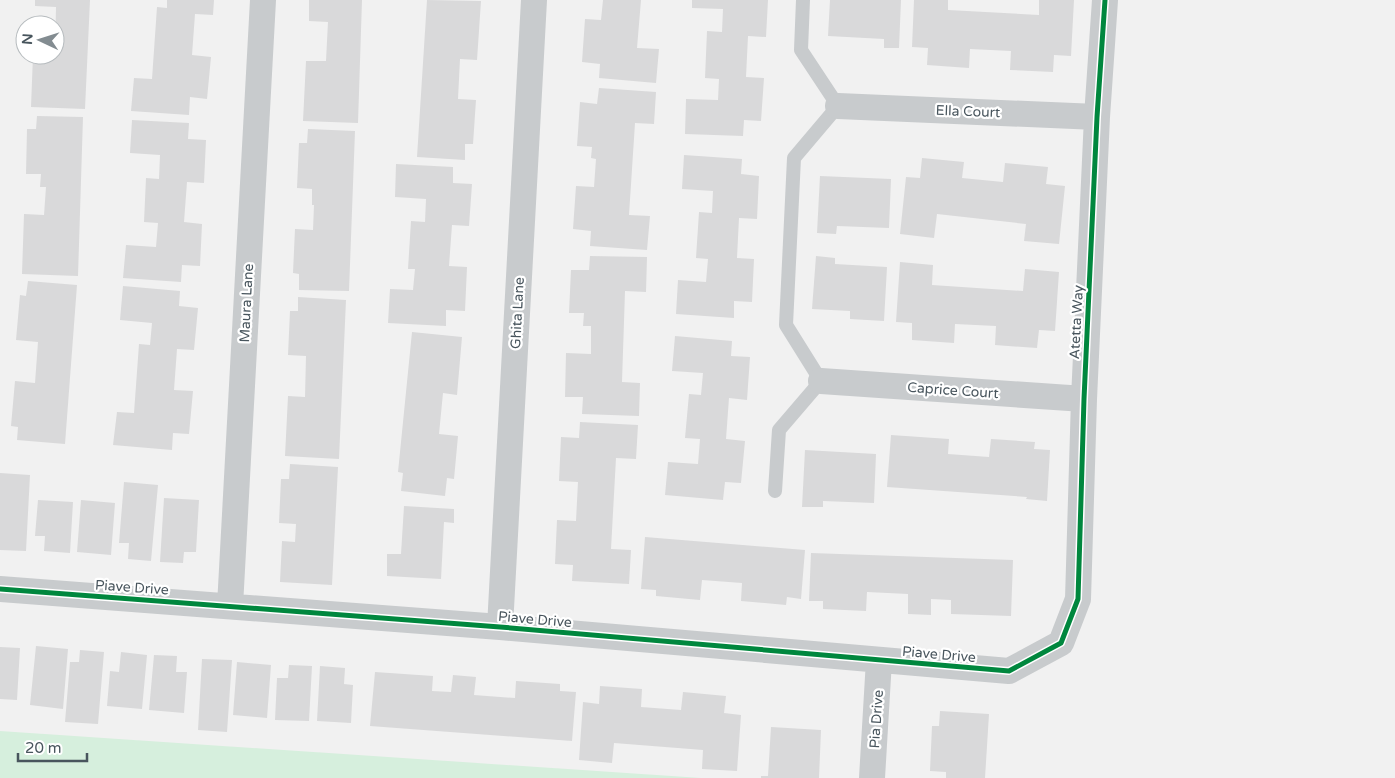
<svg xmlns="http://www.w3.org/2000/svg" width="1395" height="778" font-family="'Varela Round',sans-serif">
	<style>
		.green { fill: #d6efdd }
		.building { fill: #d9d9da }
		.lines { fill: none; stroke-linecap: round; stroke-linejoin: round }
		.service { stroke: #c8cbcd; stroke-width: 14 }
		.minor { stroke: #c8cbcd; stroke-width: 26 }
		.cycleway-casing { stroke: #fff; stroke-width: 8 }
		.cycleway { stroke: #00873e; stroke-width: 5 }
		.labels { text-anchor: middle; stroke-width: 4.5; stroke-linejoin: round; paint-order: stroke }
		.street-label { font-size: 14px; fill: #48555d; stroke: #fff }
	</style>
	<rect width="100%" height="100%" fill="#f1f1f1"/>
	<!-- green -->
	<path class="green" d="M0,731L701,778H0Z"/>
	<!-- building -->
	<path class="building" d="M35,0H90L85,109L31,107L33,55H55L56,7L35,6Z
		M167,0H214L213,15L195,14L192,55L211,57L207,99L190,97L189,115L131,111L134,78L152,79L157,7L167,8Z
		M309,0H362L358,123L303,121L306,61H326L328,22L309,21Z
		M427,0L481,1L477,60L460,59L458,99L476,100L473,144H465V160L417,157Z
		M603,0H641L637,48L659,49L656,83L599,78L600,64L582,62L585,19L601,20Z
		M692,0H768L766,37L748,36L746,77L764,78L761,121L744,120L743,136L685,134L686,99L718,100L719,79L705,78L707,31L722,32L723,9L692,8Z
		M830,0H901L899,48H884V39L828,36Z
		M914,0H948V10L1039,15V0H1074L1071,56L1054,55L1053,72L1010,70L1011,51L970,49L969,68L927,65L928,48L912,47Z
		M599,88L656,92L654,124L635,123L629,215L650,216L647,250L590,246L591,231L573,229L576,186L594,187L596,159L591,158L592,147L577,146L580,102L597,104Z
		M37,116L83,117L78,276L22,274L24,214L44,215L46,187H40L41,174H26L27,129H36Z
		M132,120L189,123L188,139L206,140L204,183L187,182L184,222L202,224L200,266L182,265L181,282L123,278L126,245L156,247L158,223L144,222L146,178L159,179L160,155L130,153Z
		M308,129L355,131L349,291L299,290V274L293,273L295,229L313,230L314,205H312V189L297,188L299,143H307Z
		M684,155L742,159L741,174L759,176L757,219L739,218L737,258L754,259L752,302L734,301V318L676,314L678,280L706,282L708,259L696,258L699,212L712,213L713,191L682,189Z
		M922,158L964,162L962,178L1003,182L1005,163L1048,167L1046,184L1065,186L1059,244L1024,241L1026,224L937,214L934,238L900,234L906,177L920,178Z
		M396,164L453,167V183L472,184L469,226L452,225L449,266L467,267L465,311L446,310V326L388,323L390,289L413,290L415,269H408L411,221L425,222L426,199L395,197Z
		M820,176L891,179L889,228L837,226L836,234L817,233Z
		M590,256L647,257L646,292L625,291L622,382L640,383L639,416L582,414L583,397H565L566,353L591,354V326H583L584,313H569L571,270H589Z
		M816,256L835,258V264L887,267L884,321L850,319V311L812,309Z
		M900,262L933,265L932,285L1023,291L1025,269L1059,272L1055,331L1039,330L1037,348L995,345L996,326L955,324L954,343L912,340V323L896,322Z
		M28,281L77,285L65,444L17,440L18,427L11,426L15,381L35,383L38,342L16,340L20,295L26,296Z
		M123,286L180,291L179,306L198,308L194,350L177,349L174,390L193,391L189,434L173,433L172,450L113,445L117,412L134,413L139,344L150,345L152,323L120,320Z
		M298,297L346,300L339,459L285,456L288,396L305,397L306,356L288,355L290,311H298Z
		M412,332L462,337L457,395L443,393L439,434L458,436L454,479L447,478L445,496L401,491L403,473L398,472Z
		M675,336L732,341L731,356L750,357L747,400L729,398L726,439L745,441L741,483L725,482L723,500L665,495L668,462L698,464L700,439L685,438L689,394L701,395L703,373L672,371Z
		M580,422L638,425L636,459L616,458L611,549L631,550L629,584L572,581L573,565L555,564L557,520L576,521L578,482L559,481L561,437L579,438Z
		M891,435L949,439L948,454L989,457L991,439L1035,442L1034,449L1050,450L1047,501L1026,499L1027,497L887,487Z
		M805,450L876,454L874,503L823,501V507H802Z
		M290,464L338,467L332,585L280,582L282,541L295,542L296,524L279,523L281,479H289Z
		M0,473L30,475L26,551L0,550Z
		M124,482L158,485L151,561L128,559L129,543H119Z
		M164,498L199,500L196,552H184L183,563L160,562Z
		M38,500L73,502L70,553L44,551L45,536H35Z
		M81,500L115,503L111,555L77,552Z
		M404,506L454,509V523L444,522L441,579L387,576V554H401Z
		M645,537L805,550L801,599L787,597L786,605L741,601L742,583L702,580L700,600L656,596V590L641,589Z
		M811,553L1013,560L1011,616L951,614V600L931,599V615L908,614V594L867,592L866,611L823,609V601H809Z
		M36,646L68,649L63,709L30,705Z
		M0,647L20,648L17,700L0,699Z
		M80,650L104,652L98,724L65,722L70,662H79Z
		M121,652L147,655L142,709L107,706L110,671L119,672Z
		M154,655L177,656L176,672H187L184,713L149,710Z
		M202,659L232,660L227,732L198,730Z
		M237,662L271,665L267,718L233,715Z
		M289,665L312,666L309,721L275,720L277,678H288Z
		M320,666L345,668L344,684L353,685L351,723L317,721Z
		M375,672L433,676L432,691L451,692L453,675L476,677L474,695L515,698L516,681L560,684V691L576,692L572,741L370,726Z
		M600,686L642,689L641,707L681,710L683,692L726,696L724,713L741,715L737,771L702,769L703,750L614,743L612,763L579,760L583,702L599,704Z
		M940,711L989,714L985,778H946V772L930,771L932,726H939Z
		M771,727L821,730L819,778H761V776H768Z"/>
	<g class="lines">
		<!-- service -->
		<path class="service" d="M775,491L779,430L821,381L786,325L794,158L838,106L801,50L803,0"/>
		<!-- minor -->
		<path class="minor" d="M838,106L1097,117
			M821,381L1084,399
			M0,589L500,627L1009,671L1061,643L1078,599L1084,399L1097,117L1105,0
			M230,606L263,0
			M500,627L534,0
			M872,778L879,660"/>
		<defs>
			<path id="cycleway" d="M0,589L500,627L1009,671L1061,643L1078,599L1084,399L1097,117L1105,0"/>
		</defs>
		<!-- cycleway casing -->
		<use href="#cycleway" class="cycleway-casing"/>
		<!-- cycleway -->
		<use href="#cycleway" class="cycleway"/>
	</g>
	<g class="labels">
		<!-- street labels -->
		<g class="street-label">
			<text transform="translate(968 111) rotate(2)" y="5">Ella Court</text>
			<text transform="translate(246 303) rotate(-87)" y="5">Maura Lane</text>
			<text transform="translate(517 313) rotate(-87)" y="5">Ghita Lane</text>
			<text transform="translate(1076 322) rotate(-87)" y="5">Atetta Way</text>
			<text transform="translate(953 390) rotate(4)" y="5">Caprice Court</text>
			<text transform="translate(132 587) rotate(4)" y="5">Piave Drive</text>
			<text transform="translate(535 619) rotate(5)" y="5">Piave Drive</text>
			<text transform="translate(939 654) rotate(5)" y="5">Piave Drive</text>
			<text transform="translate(876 719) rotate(-86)" y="5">Pia Drive</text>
		</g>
	</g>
	<!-- north arrow -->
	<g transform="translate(40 40) rotate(274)"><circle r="24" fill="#ffffff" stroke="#b6bbbe"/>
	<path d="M0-4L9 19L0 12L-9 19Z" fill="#838c91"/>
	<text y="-8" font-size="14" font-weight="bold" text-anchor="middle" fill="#48555d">N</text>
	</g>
	<!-- scale -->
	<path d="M18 753v8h69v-8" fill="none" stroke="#48555d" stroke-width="2.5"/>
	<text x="25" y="753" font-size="15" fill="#48555d" stroke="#ffffff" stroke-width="4" paint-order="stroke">20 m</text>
</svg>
